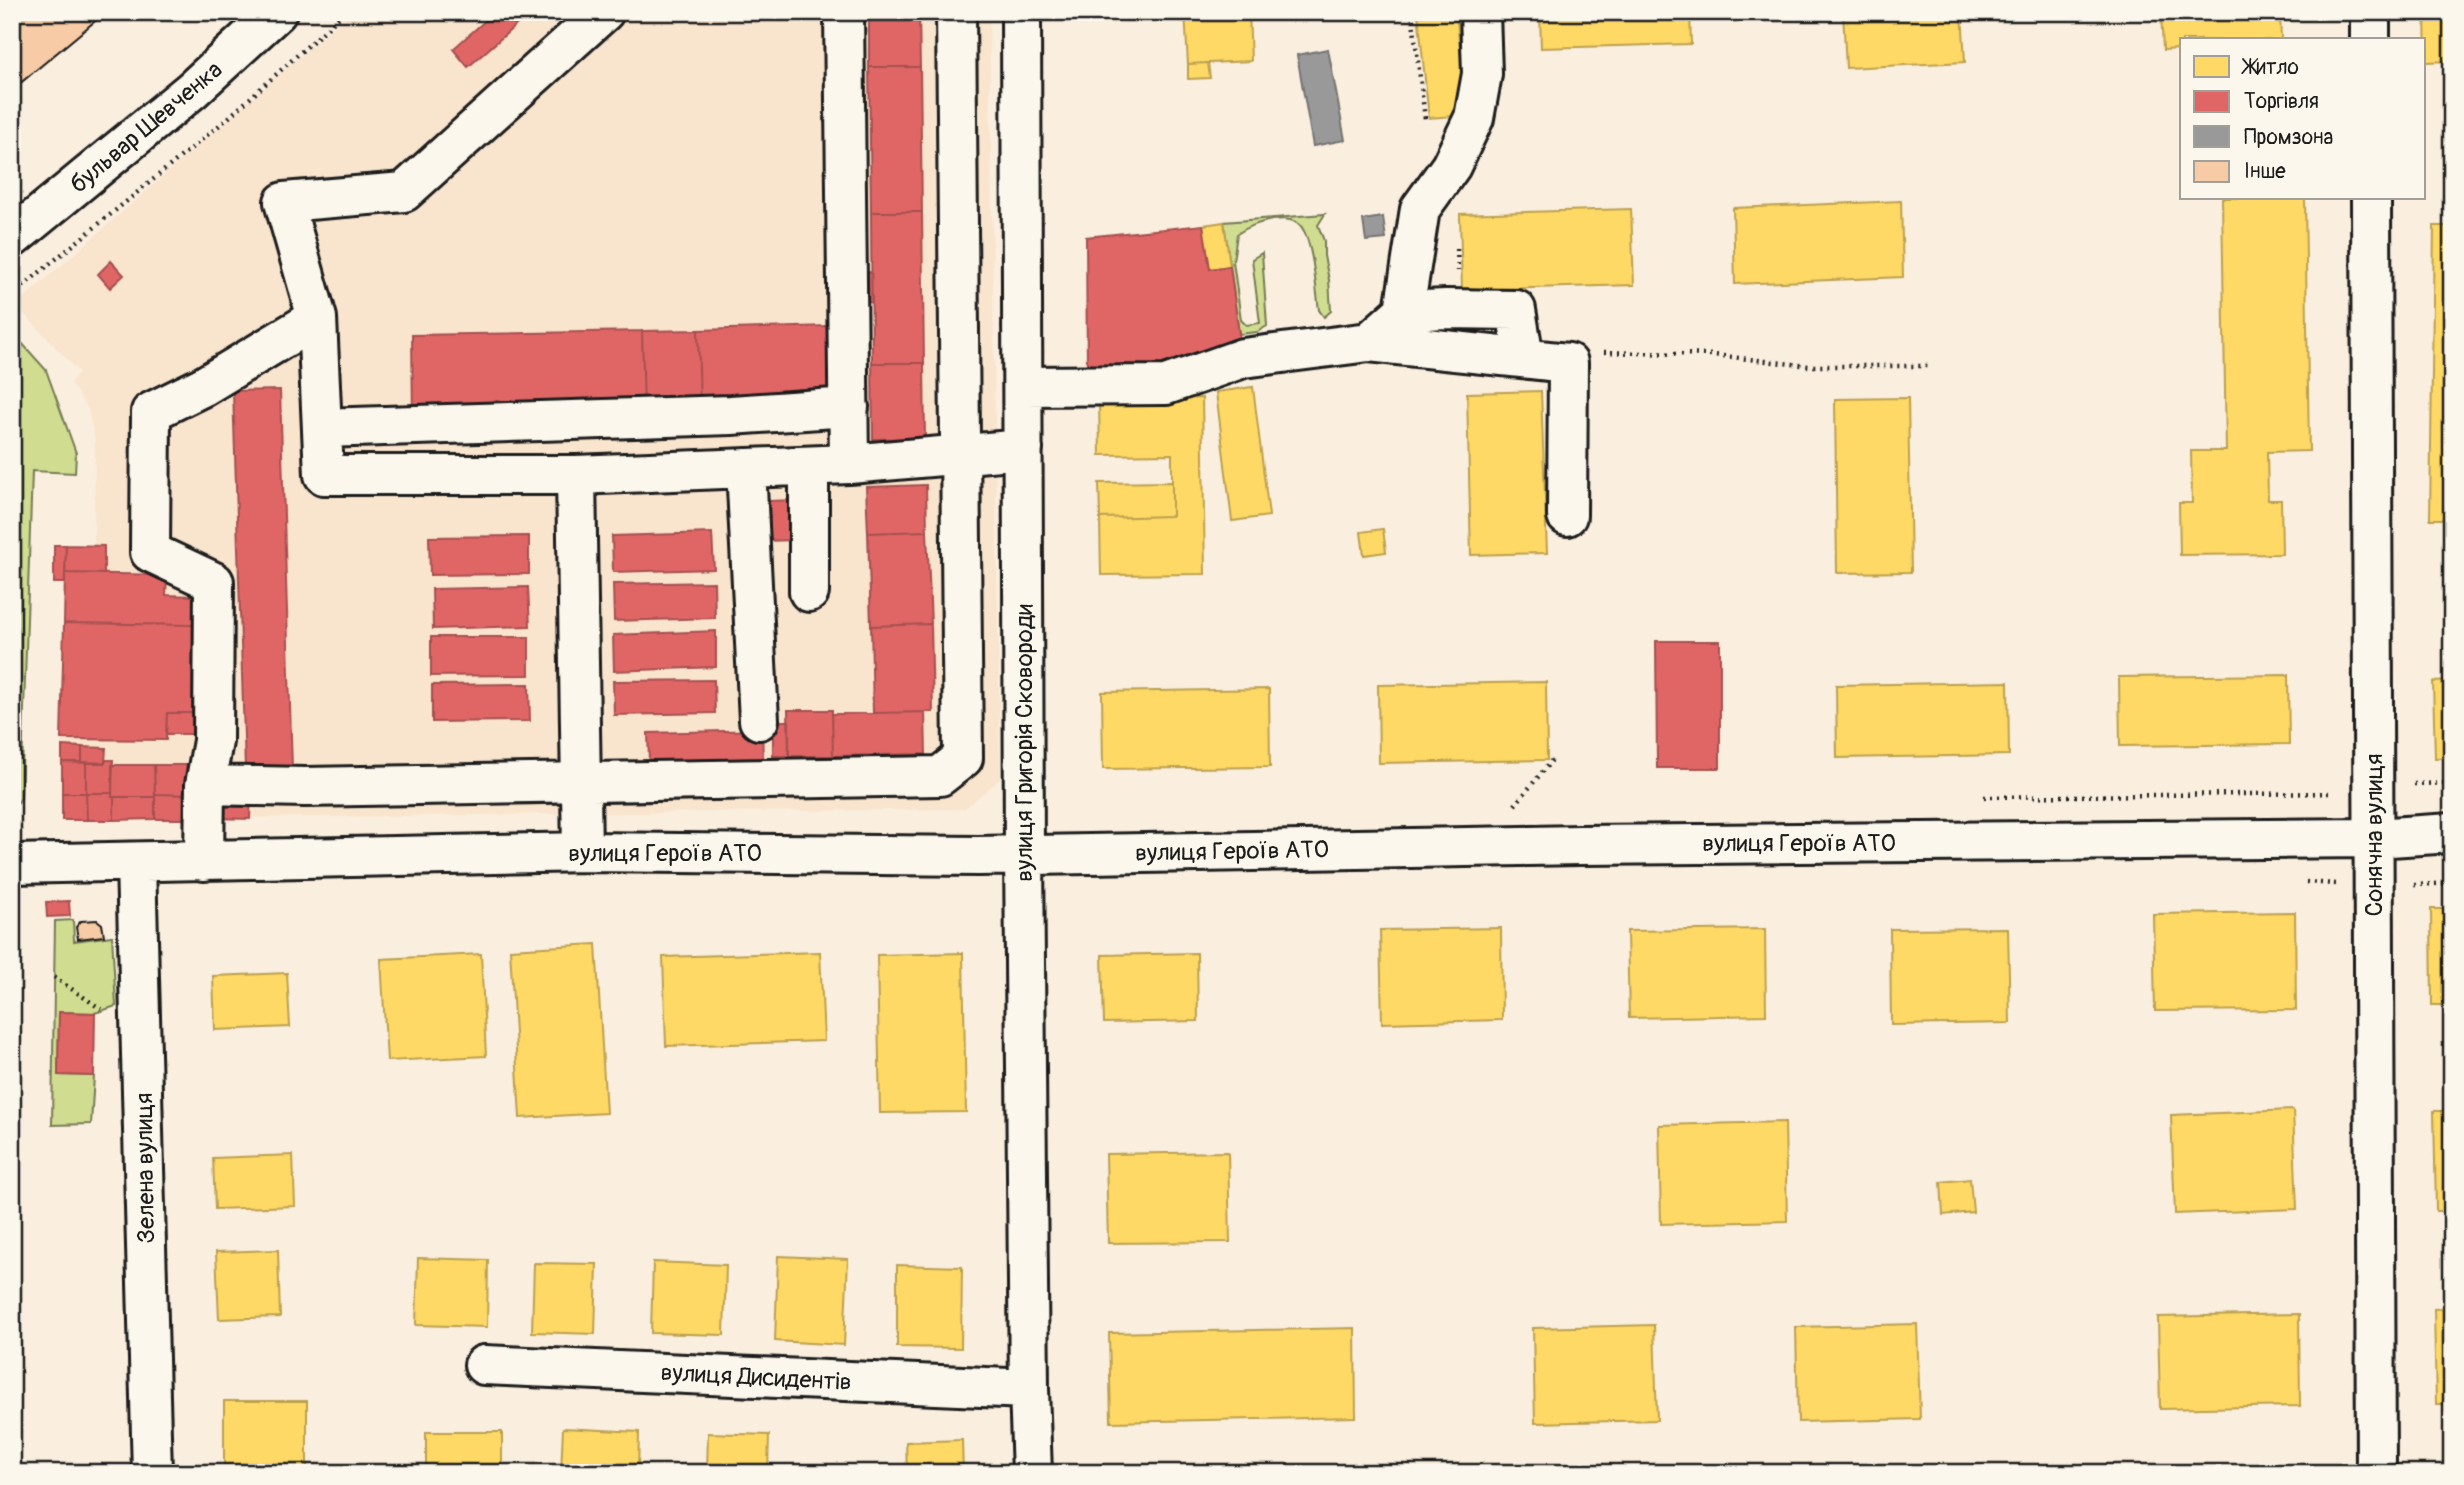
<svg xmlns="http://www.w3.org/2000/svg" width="2464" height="1485" font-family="Pangolin,sans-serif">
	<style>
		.built { fill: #f9e4cd }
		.green { fill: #d0dc8f; stroke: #767c56; stroke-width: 2 }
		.homes { fill: #ffd966; stroke: #bba050; stroke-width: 2 }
		.shops { fill: #e06666; stroke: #a55050; stroke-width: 2 }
		.industry { fill: #999; stroke: #747474; stroke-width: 2 }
		.building { fill: #f6cba5; stroke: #1c1c1c; stroke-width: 2 }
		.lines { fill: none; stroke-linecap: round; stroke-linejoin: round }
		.minor-casing { stroke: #1c1c1c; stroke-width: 44 }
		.path { stroke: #1c1c1c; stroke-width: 4.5; stroke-dasharray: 2 5; stroke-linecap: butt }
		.minor { stroke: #fbf7ec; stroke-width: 38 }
		.labels { text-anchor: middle; stroke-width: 7; stroke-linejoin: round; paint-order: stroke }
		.street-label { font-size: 24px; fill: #1c1c1c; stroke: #fbf7ec }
	</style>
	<rect width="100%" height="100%" fill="#faeede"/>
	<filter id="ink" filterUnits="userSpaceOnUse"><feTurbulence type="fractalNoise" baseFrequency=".0143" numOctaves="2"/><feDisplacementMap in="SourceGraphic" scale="14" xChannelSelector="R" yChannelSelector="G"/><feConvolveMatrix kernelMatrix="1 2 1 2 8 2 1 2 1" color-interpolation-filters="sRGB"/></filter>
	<g filter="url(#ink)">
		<!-- built -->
		<path class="built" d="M351,12H989L1000,779L964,809L62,820L61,742L65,584L54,583V545H94L95,440L88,409L70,383L79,372L16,305Z"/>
		<!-- green -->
		<path class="green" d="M1325,214L1318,225L1324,241V256L1329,280L1331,311L1324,317L1319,310C1316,291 1313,237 1299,224C1291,218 1282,219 1272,220C1258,223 1249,226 1237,234L1233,261L1241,320L1246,325L1260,323L1252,259L1262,253L1267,326L1257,332L1239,334L1224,222Z
			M12,332L46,370L76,453L75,473L32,471L21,798L12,811Z
			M73,920L74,941L112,936L116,1006L95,1013L59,1012L58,1075L94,1076L91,1124L52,1125L55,921Z"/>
		<!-- homes -->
		<path class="homes" d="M1185,12H1249L1251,61L1188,64Z
			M1418,12H1456L1467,115L1429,118Z
			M1540,12H1690L1691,44L1541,48Z
			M1843,12H1962L1965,62L1846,68Z
			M2161,12H2280L2281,40H2182V49L2163,50Z
			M2425,12H2452V61L2426,62Z
			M1208,63L1210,78L1188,79V64Z
			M2222,198H2305L2309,451L2267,452L2268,500H2281L2282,554L2180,555L2179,503H2192L2191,451H2226Z
			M1901,201L1903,277L1735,284L1733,208Z
			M1631,209L1634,285L1462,290L1460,214Z
			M1224,222L1230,266L1210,269L1203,225Z
			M2434,226H2452V519H2430Z
			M1253,387L1269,516L1232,521L1216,392Z
			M1541,391L1547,553L1471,555L1467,393Z
			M1202,398L1205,574L1101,575L1100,518L1172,516V454L1100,455L1099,400Z
			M1908,398L1911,572L1837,573L1835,399Z
			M1172,482V516L1100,518L1099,483Z
			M1383,529L1386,552L1364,555L1361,532Z
			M2288,675L2289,744L2120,746L2119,677Z
			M2452,681V757L2435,758L2433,682Z
			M1546,682L1547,760L1379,763L1378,685Z
			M2008,682L2009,755L1837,758L1836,685Z
			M1269,689L1270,767L1103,769L1102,692Z
			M2431,909H2452V1005H2432Z
			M2295,912L2296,1010L2155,1011L2153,914Z
			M1501,928L1502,1020L1382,1023L1380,930Z
			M2008,928L2010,1023L1891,1025L1890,929Z
			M1765,929L1766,1015L1629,1018L1627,931Z
			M596,944L606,1113L520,1118L510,949Z
			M820,952L824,1041L666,1046L663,957Z
			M963,953L966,1112L880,1113L877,955Z
			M1197,953L1198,1021L1104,1023L1102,955Z
			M481,954L486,1056L387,1061L381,959Z
			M287,973L290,1027L215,1030L213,976Z
			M2293,1110L2297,1209L2175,1214L2171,1115Z
			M2434,1111H2452V1211H2436Z
			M1785,1122L1787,1221L1661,1224L1659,1125Z
			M1228,1152L1230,1242L1108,1243L1106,1154Z
			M293,1155L295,1206L215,1209L213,1158Z
			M1970,1179L1973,1212L1943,1215L1941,1182Z
			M278,1250L280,1317L219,1319L216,1252Z
			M778,1256L848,1259L844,1345L775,1341Z
			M418,1258L488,1260L487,1327L416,1325Z
			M653,1262L726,1265L724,1335L651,1333Z
			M534,1263L597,1264L595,1334L532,1332Z
			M897,1265L962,1267L961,1348L897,1347Z
			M2452,1308V1404H2436L2434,1309Z
			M2299,1314L2300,1406L2160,1409L2158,1317Z
			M1917,1324L1920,1419L1798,1422L1796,1327Z
			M1654,1325L1657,1420L1535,1423L1533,1328Z
			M1355,1328L1356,1417L1111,1422L1109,1333Z
			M224,1401H307V1472H224Z
			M563,1428L639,1432L638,1473H561Z
			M426,1432H502V1473H426Z
			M708,1433L769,1435L768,1473H707Z
			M962,1440L963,1473H907L906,1442Z"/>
		<!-- shops -->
		<path class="shops" d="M495,12H531L468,67L453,49Z
			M869,12H919L920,67H869Z
			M869,67H920L922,212H871Z
			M871,212H922L924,363H872Z
			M1203,225L1210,269L1230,266L1239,334L1237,346L1162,372L1087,371L1086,237Z
			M111,261L124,275L110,288L98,274Z
			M871,272L872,302L855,303L854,273Z
			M828,326L830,405L700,409L698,330Z
			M698,330L700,409L644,411L642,331Z
			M642,331L644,411L413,419L412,335Z
			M872,363H924L925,438L873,439Z
			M280,390L292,768L245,769L233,391Z
			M926,485L927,531L868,533L866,487Z
			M795,500L796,540L764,541L763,518H770L769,501Z
			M927,531L931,624L871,626L868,533Z
			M712,533L714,569L613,572L612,536Z
			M529,536V574L430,575L429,537Z
			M54,545H66L65,583H54Z
			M66,545L104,546V574L65,573Z
			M65,573L167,575L166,595L193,596V625L64,623Z
			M714,582L715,618L614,621L613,584Z
			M528,587L530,626L433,629L432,589Z
			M64,623L193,625L192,713H167L166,740L61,739Z
			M931,624L933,712L873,713L871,626Z
			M716,631V667L614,671L613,635Z
			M431,637H529V675L431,676Z
			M1656,641H1720V768H1657Z
			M714,680L715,713L614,715L613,681Z
			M529,684L530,721L432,722V685Z
			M788,710H832L833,756H789Z
			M925,712L926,754L833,756L832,714Z
			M167,713H200V734H166Z
			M773,721H789V756H773Z
			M762,730L763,758L649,762L648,733Z
			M62,746L82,747V762H62Z
			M82,747L106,748L105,763L82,762Z
			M106,760H113L112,793H86V763H105Z
			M62,762L86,763V793H62Z
			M112,765H154L155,797H112Z
			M154,765H191V795L155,794Z
			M62,793H86L87,820H62Z
			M86,793H112V797H114V820H87Z
			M155,794L191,795V819H155Z
			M213,794H251L250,819L212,818Z
			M114,797H155V819L114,820Z
			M69,901L70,916L47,917L46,902Z
			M59,1012L95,1013L94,1076L58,1075Z"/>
		<!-- industry -->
		<path class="industry" d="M1328,49L1345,140L1313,146L1297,55Z
			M1383,217L1386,239L1366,241L1363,220Z"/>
		<!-- building -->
		<path class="building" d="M12,12H106L12,90Z
			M97,920L102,924L104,936L78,939L76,927L81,921Z"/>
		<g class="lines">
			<defs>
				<path id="minor" d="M604,12L404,192L284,202L317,318L324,475H576L849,464L1023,449
					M844,12L849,464
					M1021,12L1024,855L1029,1389L1032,1473
					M2370,12V40
					M2371,198L2376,1473
					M12,238L192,90L277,12
					M1386,327L1404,311L1446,309L1516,310L1524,358
					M1369,342L1404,311L1420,209L1451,166L1474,118L1482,74L1480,12
					M1023,386L1166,385L1243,358L1369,342L1568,363L1567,516
					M322,428L731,415L849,407
					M809,466V592
					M746,468L759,720
					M576,475L582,852
					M205,785L305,787L940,776L963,758L956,12
					M204,861L205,785L213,741L214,582L150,552L151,412L204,386L317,318
					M136,863L152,1473
					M12,864L588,852L978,856L1580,845L2374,838L2452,833
					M484,1365L1029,1389"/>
			</defs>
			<!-- minor casing -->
			<use href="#minor" class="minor-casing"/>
			<!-- path -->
			<path class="path" d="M1412,12L1425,119L1428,122
				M1457,249L1458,271
				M12,295L227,119L345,12
				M1604,352L1714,355L1809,366H1928
				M2414,784L2452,783
				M1984,797L2333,793
				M1515,805L1552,760
				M2306,882L2336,884
				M2414,885L2452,883
				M54,977L101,1009"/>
			<!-- minor -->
			<use href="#minor" class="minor"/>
		</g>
	</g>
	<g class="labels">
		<!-- street labels -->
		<g class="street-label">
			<text transform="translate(146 127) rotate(-40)" y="8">бульвар Шевченка</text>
			<text transform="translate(1024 743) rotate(-90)" y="8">вулиця Григорія Сковороди</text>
			<text transform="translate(2374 835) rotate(-90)" y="8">Сонячна вулиця</text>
			<text x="1799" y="851">вулиця Героїв АТО</text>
			<text transform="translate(1232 851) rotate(-1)" y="8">вулиця Героїв АТО</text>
			<text x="665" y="861">вулиця Героїв АТО</text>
			<text transform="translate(145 1168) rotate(-91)" y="8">Зелена вулиця</text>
			<text transform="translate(756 1377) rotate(3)" y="8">вулиця Дисидентів</text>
		</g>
	</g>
	<!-- margin -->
	<rect width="2464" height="1485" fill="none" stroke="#fbf7ec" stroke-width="42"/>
	<rect x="21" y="21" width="2422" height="1443" fill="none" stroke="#1c1c1c" stroke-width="2.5" filter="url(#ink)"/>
	<!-- legend -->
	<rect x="2180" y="38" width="245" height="161" fill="#fbf7ec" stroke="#a29f99" stroke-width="2"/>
	<rect x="2194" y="56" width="35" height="21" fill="#ffd966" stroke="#a29f99" stroke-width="2"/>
	<text x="2244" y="74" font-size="21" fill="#1c1c1c">Житло</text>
	<rect x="2194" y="91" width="35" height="21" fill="#e06666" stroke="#a29f99" stroke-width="2"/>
	<text x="2244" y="108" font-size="21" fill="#1c1c1c">Торгівля</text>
	<rect x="2194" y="126" width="35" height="21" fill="#999999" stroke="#a29f99" stroke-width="2"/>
	<text x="2244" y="144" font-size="21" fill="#1c1c1c">Промзона</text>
	<rect x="2194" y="161" width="35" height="21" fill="#f6cba5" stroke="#a29f99" stroke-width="2"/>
	<text x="2244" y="178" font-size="21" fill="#1c1c1c">Інше</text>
</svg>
